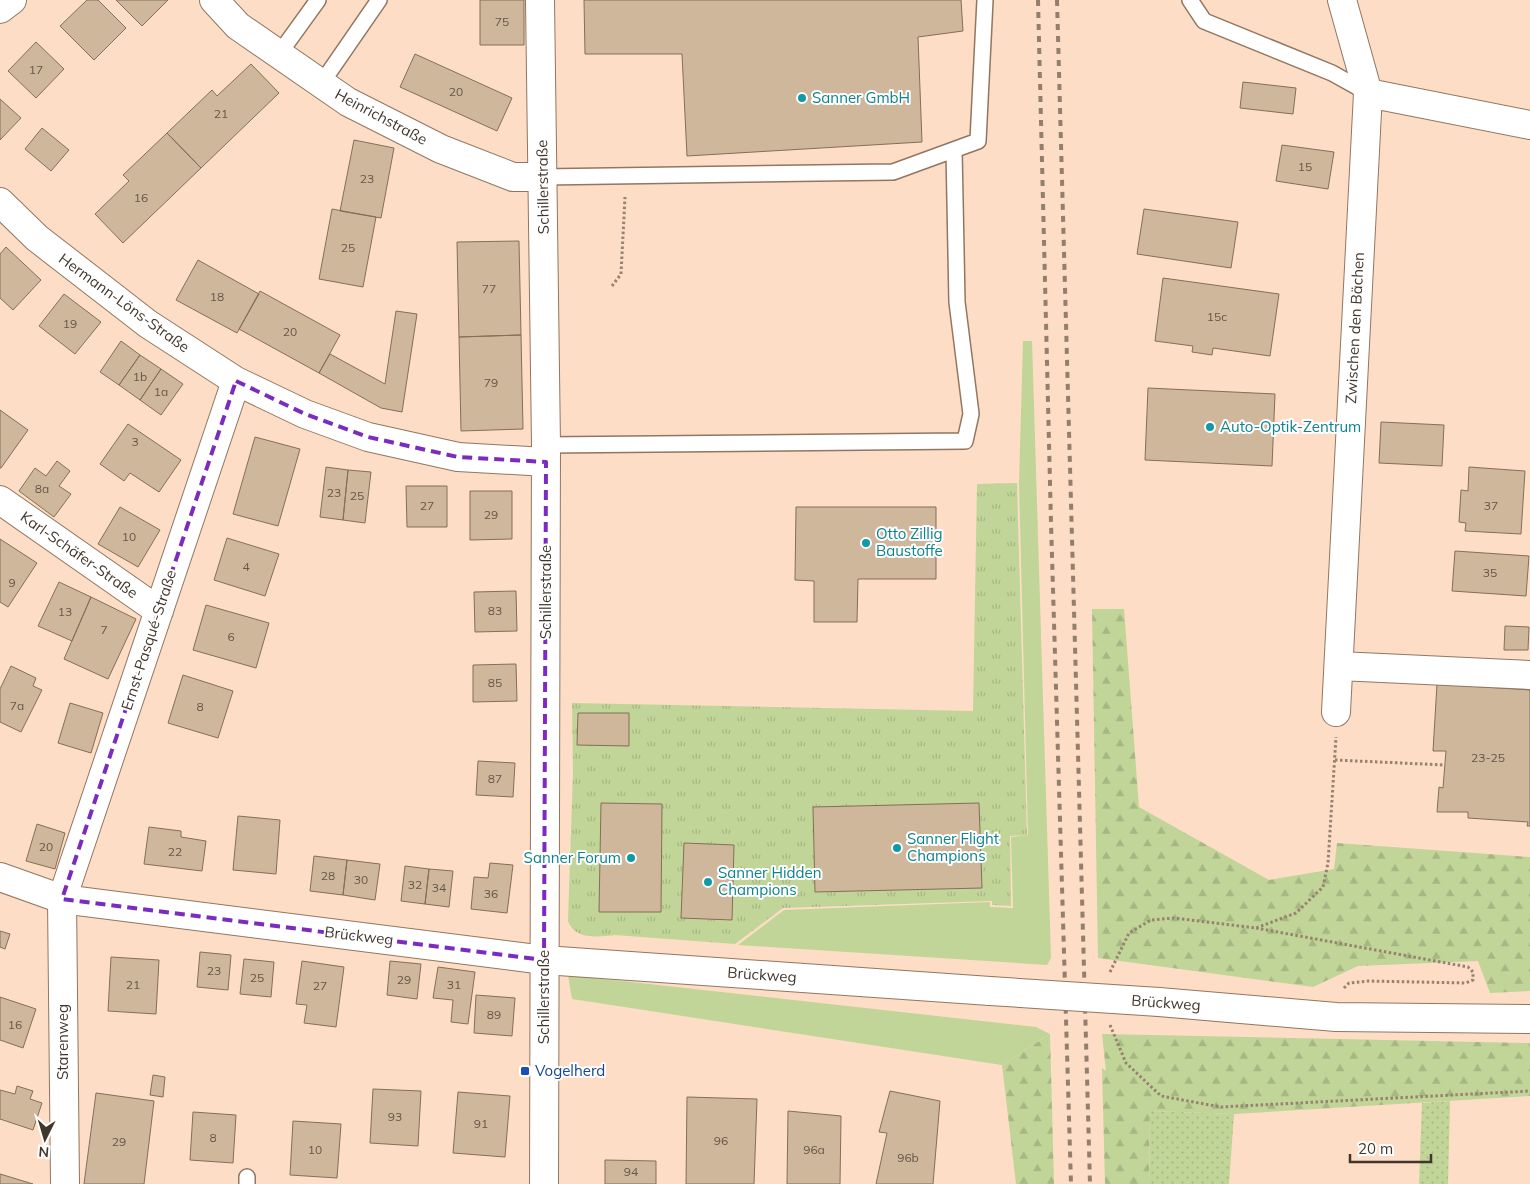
<svg xmlns="http://www.w3.org/2000/svg" width="1530" height="1184" font-family="Mulish,sans-serif">
	<style>
		.grass { fill: #c1d598 }
		.forest { fill: url(#forest-firs) }
		.park { fill: url(#park-tufts) }
		.garden { fill: url(#garden-dots) }
		.building { fill: #cfb79b; stroke: #856f55 }
		.lines { fill: none; stroke-linecap: round; stroke-linejoin: round }
		.lane-casing { stroke: #927660; stroke-width: 18 }
		.street-casing { stroke: #927660; stroke-width: 30 }
		.secondary-casing { stroke: #927660; stroke-width: 30 }
		.path { stroke: #978272; stroke-width: 3; stroke-dasharray: 2.5 2.5; stroke-linecap: butt }
		.lane { stroke: #fff; stroke-width: 15 }
		.street { stroke: #fff; stroke-width: 28 }
		.secondary { stroke: #fff; stroke-width: 28 }
		.rail { stroke: #947f6f; stroke-width: 4; stroke-dasharray: 6 6; stroke-linecap: butt }
		.secondary-bridge-casing { stroke: #927660; stroke-width: 30; stroke-linecap: butt }
		.secondary-bridge { stroke: #fff; stroke-width: 28 }
		.marked { fill: none; stroke: #7b2cbf; stroke-width: 4; stroke-dasharray: 10 6; stroke-linejoin: round }
		.culture-dot { fill: #0f9aa8; stroke: #fff; stroke-width: 2 }
		.transit-dot { fill: #1a4fb4; stroke: #fff; stroke-width: 2 }
		.labels { text-anchor: middle; stroke-width: 4; stroke-linejoin: round; paint-order: stroke }
		.number-label { font-size: 12px; fill: #655648 }
		.culture-label { font-size: 15px; fill: #0d838f; stroke: #fff; text-anchor: start }
		.street-label { font-size: 15px; fill: #42362c; stroke: #fff }
		.transit-label { font-size: 15px; fill: #164399; stroke: #fff; text-anchor: start }
	</style>
	<defs>
		<pattern id="forest-firs" width="22" height="20" patternUnits="userSpaceOnUse" patternTransform="scale(1.25)"><rect width="22" height="20" fill="#c1d598"/><path d="M5 1l3.5 6h-7zM16 11l3.5 6h-7z" fill="#a7b783"/></pattern>
		<pattern id="park-tufts" width="24" height="20" patternUnits="userSpaceOnUse" patternTransform="scale(1.25)"><rect width="24" height="20" fill="#c1d598"/><path d="M3 7l-1-3M5 7V3M7 7l1-3M15 17l-1-3M17 17v-4M19 17l1-3" fill="none" stroke="#a7b783"/></pattern>
		<pattern id="garden-dots" width="8" height="8" patternUnits="userSpaceOnUse" patternTransform="scale(1.25)"><rect width="8" height="8" fill="#c1d598"/><path d="M2 2h.1M6 6h.1" fill="none" stroke="#a7b783" stroke-width="1.8" stroke-linecap="round"/></pattern>
	</defs>
	<rect width="100%" height="100%" fill="#fdddc5"/>
	<!-- grass -->
	<path class="grass" d="M1023,341H1032L1051,958L1047,965L738,945L784,910L990,902V907L1013,908L1011,837L1028,835L1019,484Z
		M568,975L1036,1027L1050,1034L1002,1065L572,999Z"/>
	<!-- forest -->
	<path class="forest" d="M1092,609H1124L1139,807L1269,880L1334,869L1337,843L1530,857V991L1490,993L1478,961L1358,966L1313,987L1098,958Z
		M1050,1034L1054,1184H1016L1002,1065Z
		M1102,1034L1530,1043V1096L1234,1114L1150,1111L1149,1184H1105L1102,1068L1106,1071Z"/>
	<!-- park -->
	<path class="park" d="M1017,483L1027,835L1010,836L1011,906L992,905V901L783,908L735,944L615,935C598,937 575,940 568,921L573,771L572,703L973,711L977,484Z"/>
	<!-- garden -->
	<path class="garden" d="M1450,1101L1448,1184H1419L1422,1103Z
		M1150,1111L1234,1114L1229,1184H1149Z"/>
	<!-- building -->
	<path class="building" d="M87,0H98L126,28L94,60L60,26Z
		M116,0H168L142,26Z
		M480,0H524V45H480Z
		M584,0H961L963,31L918,37L922,142L687,156L682,54H585Z
		M36,42L64,69L36,98L8,71Z
		M415,54L512,98L497,131L400,87Z
		M251,64L279,93L201,168L167,133L212,90L217,96Z
		M1243,82L1296,88L1293,114L1240,108Z
		M0,99L21,118L0,140Z
		M42,128L69,150L51,171L25,149Z
		M167,133L201,168L123,243L95,214L129,181L123,175Z
		M354,140L394,148L381,218L340,211Z
		M1282,145L1334,152L1328,189L1276,181Z
		M332,209L376,217L363,287L319,279Z
		M1144,209L1238,222L1231,268L1137,254Z
		M519,241L521,335L459,337L457,242Z
		M6,247L41,280L13,310L0,298V254Z
		M198,260L259,294L237,333L176,300Z
		M1163,278L1279,294L1270,356L1213,348L1212,355L1192,352L1193,346L1155,341Z
		M260,291L340,335L319,373L239,329Z
		M64,294L101,322L75,354L39,326Z
		M396,311L417,314L402,412L381,408L319,373L330,354L385,384Z
		M521,335L523,429L461,431L459,337Z
		M121,341L140,355L119,385L100,372Z
		M140,355L161,369L140,400L119,385Z
		M161,369L183,384L161,415L140,400Z
		M1148,388L1275,394L1272,466L1145,460Z
		M0,410L28,430L1,468H0Z
		M1381,422L1444,425L1442,466L1379,463Z
		M128,424L181,460L159,492L130,473L124,481L100,464Z
		M255,437L300,449L278,526L233,514Z
		M57,461L70,471L59,486L71,494L54,517L19,491L35,468L46,476Z
		M326,467L348,470L343,520L320,517Z
		M1469,467L1525,471L1521,534L1465,531L1466,523L1459,522L1461,490L1468,491Z
		M348,470L371,472L365,523L343,520Z
		M406,486H447V527H407Z
		M470,491H512V539L470,540Z
		M120,507L160,530L138,567L98,544Z
		M796,507H936V579H858L857,622H814V581L795,580Z
		M227,538L279,554L265,596L214,580Z
		M0,539L37,563L8,607L0,602Z
		M1455,551L1529,556L1526,596L1452,591Z
		M59,582L91,597L72,641L38,626Z
		M516,591L517,631L475,632L474,592Z
		M91,597L136,619L108,679L64,659Z
		M206,605L269,623L256,668L193,650Z
		M1505,626L1529,627L1528,650H1504Z
		M516,664L517,701L473,702V665Z
		M11,666L36,678L33,686L42,690L21,732L0,722V689Z
		M183,675L233,691L218,738L168,723Z
		M1437,684L1530,690V826H1527L1528,822L1468,818V812H1437L1439,787L1443,788L1446,751H1433Z
		M70,703L103,713L91,753L58,743Z
		M578,713H629V746L577,745Z
		M478,761L515,763L513,797L476,795Z
		M601,803L662,804L661,912H599Z
		M979,803L982,888L815,892L813,807Z
		M238,816L280,820L276,874L233,870Z
		M37,824L65,833L55,869L26,861Z
		M149,827L181,831V837L206,841L202,871L144,864Z
		M684,843L734,845L732,920L681,918Z
		M314,856L347,860L343,895L310,891Z
		M347,860L380,864L375,900L343,895Z
		M490,863L513,865L507,913L471,909L474,877L488,878Z
		M405,866L429,869L425,904L401,901Z
		M429,869L453,871L449,907L425,904Z
		M0,931L10,934L5,949L0,947Z
		M200,952L231,955L228,990L197,987Z
		M111,957L159,960L156,1014L108,1011Z
		M244,959L274,962L271,997L240,994Z
		M302,961L344,967L336,1027L304,1023L307,1005L296,1004Z
		M390,961L421,964L417,999L387,995Z
		M438,967L475,972L468,1024L451,1022L453,1000L433,998Z
		M476,995L515,998L512,1036L474,1033Z
		M0,997L36,1009L23,1048L0,1040Z
		M153,1075L165,1077L163,1097L150,1095Z
		M17,1086L33,1091L30,1099L42,1103L33,1130L0,1119V1090L15,1094Z
		M373,1089L421,1091L418,1146L370,1143Z
		M890,1091L940,1101L933,1184H876L887,1133L879,1132Z
		M458,1092L510,1096L505,1157L453,1153Z
		M96,1093L154,1101L144,1184H84Z
		M687,1097L757,1099L754,1184H686Z
		M788,1111L841,1116L840,1184H787Z
		M193,1112L236,1115L233,1163L190,1160Z
		M293,1121L341,1124L337,1178L290,1175Z
		M605,1160L656,1161V1184H605Z
		M0,1174L33,1184H0Z"/>
	<g class="lines">
		<defs>
			<path id="lane" d="M1190,0L1204,21L1332,73L1368,93
				M279,54L318,0
				M321,84L379,0
				M542,177L893,172L978,141L985,0
				M546,445L965,441L971,414L957,302L954,150
				M247,1184V1177"/>
			<path id="street" d="M214,0L238,26L348,102L441,149L513,177H542
				M540,0L546,445L544,1184
				M0,9L12,0
				M1368,93L1530,125
				M0,202L37,238L148,324L236,381L305,414L368,437L458,457L546,462
				M0,500L159,611
				M1339,666L1530,675
				M1336,712L1368,93L1342,0
				M65,1184L62,899L236,381"/>
			<path id="secondary" d="M0,877L62,899L544,960L990,991
				M1159,1002L1336,1017L1530,1019"/>
		</defs>
		<!-- lane casing -->
		<use href="#lane" class="lane-casing"/>
		<!-- street casing -->
		<use href="#street" class="street-casing"/>
		<!-- secondary casing -->
		<use href="#secondary" class="secondary-casing"/>
		<!-- path -->
		<path class="path" d="M612,286L621,274L625,197
			M1335,760L1445,765
			M1256,928L1468,967L1473,972V980L1466,983L1368,981L1349,983L1343,989
			M1110,972L1129,933L1151,920L1174,918L1256,928L1296,913L1323,887L1328,863L1336,737
			M1110,1025L1126,1063L1161,1096L1221,1107L1530,1091"/>
		<!-- lane -->
		<use href="#lane" class="lane"/>
		<!-- street -->
		<use href="#street" class="street"/>
		<!-- secondary -->
		<use href="#secondary" class="secondary"/>
		<!-- rail -->
		<path class="rail" d="M1038,0L1051,523L1071,1184
			M1057,0L1090,1184"/>
		<defs>
			<path id="secondary-bridge" d="M990,991L1159,1002"/>
		</defs>
		<!-- secondary-bridge casing -->
		<use href="#secondary-bridge" class="secondary-bridge-casing"/>
		<!-- secondary-bridge -->
		<use href="#secondary-bridge" class="secondary-bridge"/>
	</g>
	<!-- marked area -->
	<path class="marked" d="M236,381L305,414L368,437L458,457L546,462L544,960L62,899Z"/>
	<!-- markers -->
	<g class="culture-dot">
		<circle cx="802" cy="98" r="5"/>
		<circle cx="1210" cy="427" r="5"/>
		<circle cx="866" cy="543" r="5"/>
		<circle cx="897" cy="848" r="5"/>
		<circle cx="631" cy="858" r="5"/>
		<circle cx="708" cy="882" r="5"/>
	</g>
	<rect class="transit-dot" x="520" y="1066" width="10" height="10" rx="2.5"/>
	<g class="labels">
		<!-- number labels -->
		<g class="number-label">
			<text x="502" y="26">75</text>
			<text x="36" y="74">17</text>
			<text x="456" y="96">20</text>
			<text x="221" y="118">21</text>
			<text x="1305" y="171">15</text>
			<text x="367" y="183">23</text>
			<text x="141" y="202">16</text>
			<text x="348" y="252">25</text>
			<text x="489" y="293">77</text>
			<text x="217" y="301">18</text>
			<text x="1217" y="321">15c</text>
			<text x="70" y="328">19</text>
			<text x="290" y="336">20</text>
			<text x="140" y="381">1b</text>
			<text x="491" y="387">79</text>
			<text x="161" y="396">1a</text>
			<text x="135" y="446">3</text>
			<text x="42" y="493">8a</text>
			<text x="334" y="497">23</text>
			<text x="357" y="500">25</text>
			<text x="427" y="510">27</text>
			<text x="1491" y="510">37</text>
			<text x="491" y="519">29</text>
			<text x="129" y="541">10</text>
			<text x="246" y="571">4</text>
			<text x="1490" y="577">35</text>
			<text x="12" y="587">9</text>
			<text x="495" y="615">83</text>
			<text x="65" y="616">13</text>
			<text x="104" y="634">7</text>
			<text x="231" y="641">6</text>
			<text x="495" y="687">85</text>
			<text x="17" y="710">7a</text>
			<text x="200" y="711">8</text>
			<text x="1488" y="762">23-25</text>
			<text x="495" y="783">87</text>
			<text x="46" y="851">20</text>
			<text x="175" y="856">22</text>
			<text x="328" y="880">28</text>
			<text x="361" y="884">30</text>
			<text x="415" y="889">32</text>
			<text x="439" y="892">34</text>
			<text x="491" y="898">36</text>
			<text x="214" y="975">23</text>
			<text x="257" y="982">25</text>
			<text x="404" y="984">29</text>
			<text x="133" y="989">21</text>
			<text x="454" y="989">31</text>
			<text x="320" y="990">27</text>
			<text x="494" y="1019">89</text>
			<text x="15" y="1029">16</text>
			<text x="395" y="1121">93</text>
			<text x="481" y="1128">91</text>
			<text x="213" y="1142">8</text>
			<text x="721" y="1145">96</text>
			<text x="119" y="1146">29</text>
			<text x="315" y="1154">10</text>
			<text x="814" y="1154">96a</text>
			<text x="908" y="1162">96b</text>
			<text x="631" y="1176">94</text>
		</g>
		<!-- culture labels -->
		<g class="culture-label">
			<text x="812" y="103">Sanner GmbH</text>
			<text x="1220" y="432">Auto-Optik-Zentrum</text>
			<text x="876" y="539">Otto Zillig<tspan x="876" dy="17">Baustoffe</tspan></text>
			<text x="907" y="844">Sanner Flight<tspan x="907" dy="17">Champions</tspan></text>
			<text x="621" y="863" text-anchor="end">Sanner Forum</text>
			<text x="718" y="878">Sanner Hidden<tspan x="718" dy="17">Champions</tspan></text>
		</g>
		<!-- street labels -->
		<g class="street-label">
			<text transform="translate(381 117) rotate(28)" y="5">Heinrichstraße</text>
			<text transform="translate(543 187) rotate(-91)" y="5">Schillerstraße</text>
			<text transform="translate(124 303) rotate(36)" y="5">Hermann-Löns-Straße</text>
			<text transform="translate(1355 328) rotate(-87)" y="5">Zwischen den Bächen</text>
			<text transform="translate(79 555) rotate(35)" y="5">Karl-Schäfer-Straße</text>
			<text transform="translate(546 592) rotate(-90)" y="5">Schillerstraße</text>
			<text transform="translate(149 640) rotate(-72)" y="5">Ernst-Pasqué-Straße</text>
			<text transform="translate(359 936) rotate(7)" y="5">Brückweg</text>
			<text transform="translate(762 975) rotate(4)" y="5">Brückweg</text>
			<text transform="translate(544 997) rotate(-90)" y="5">Schillerstraße</text>
			<text transform="translate(1166 1003) rotate(4)" y="5">Brückweg</text>
			<text transform="translate(63 1042) rotate(-90)" y="5">Starenweg</text>
		</g>
		<!-- transit labels -->
		<g class="transit-label">
			<text x="535" y="1076">Vogelherd</text>
		</g>
	</g>
	<!-- north arrow -->
	<g transform="translate(45 1139) rotate(185)" stroke="#ffffff" stroke-width="4" paint-order="stroke">
	<path d="M0-4L9 19L0 12L-9 19Z" fill="#42362c"/>
	<text y="-8" font-size="14" font-weight="bold" text-anchor="middle" fill="#42362c">N</text>
	</g>
	<!-- scale -->
	<path d="M1350 1154v8h81v-8" fill="none" stroke="#42362c" stroke-width="2.5"/>
	<text x="1358" y="1154" font-size="15" fill="#42362c" stroke="#ffffff" stroke-width="4" paint-order="stroke">20 m</text>
</svg>
